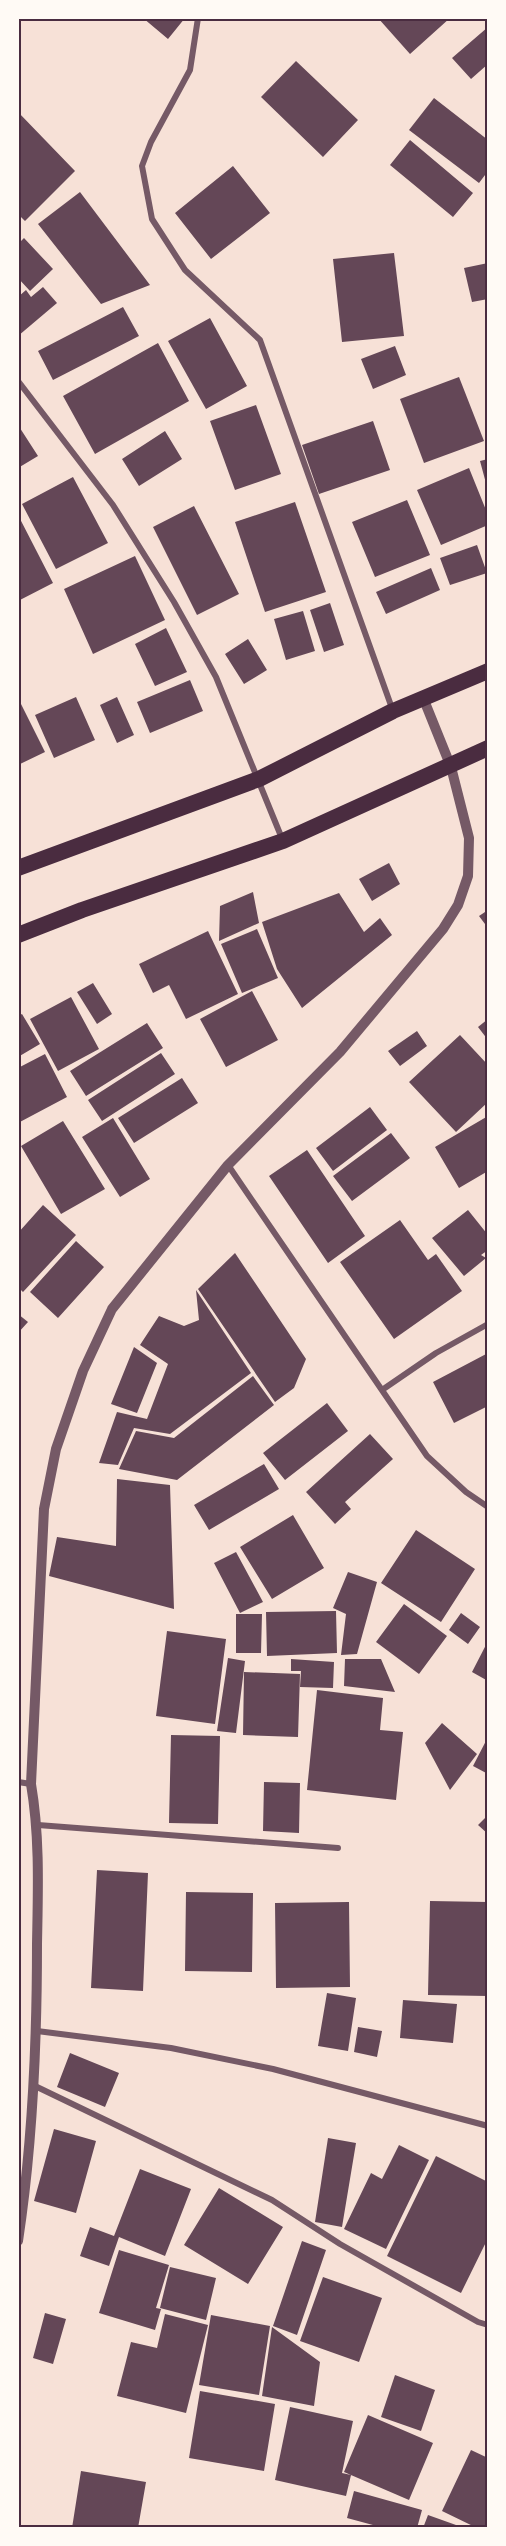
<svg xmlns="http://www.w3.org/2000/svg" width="506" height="2546" font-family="'Source Sans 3',sans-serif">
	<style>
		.building { fill: #644757 }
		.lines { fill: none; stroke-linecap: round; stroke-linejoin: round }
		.minor { stroke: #755966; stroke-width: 6 }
		.tertiary { stroke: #755966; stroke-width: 10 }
		.trunk { stroke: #4a2c40; stroke-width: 16 }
		.neatline { fill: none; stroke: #4a2c40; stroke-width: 2 }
	</style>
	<rect width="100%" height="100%" fill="#f7e1d7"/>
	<!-- building -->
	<path class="building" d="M143,18H185L168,39Z
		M378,18H450L410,54Z
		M488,27V64L471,79L452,58Z
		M296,61L358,120L323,157L261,97Z
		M434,98L488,140V171L479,183L409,130Z
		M18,112L75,171L25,221L18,214Z
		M410,140L473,193L453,217L390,165Z
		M233,166L270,213L211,259L175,213Z
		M80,192L150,285L101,304L38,224Z
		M24,238L53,269L30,291L18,278V244Z
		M394,253L404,336L342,342L333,259Z
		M488,263V299L472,302L464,268Z
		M43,287L57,303L18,336V297L26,290L31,297Z
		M123,307L139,336L53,380L38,351Z
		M210,318L247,386L206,409L168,341Z
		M158,343L189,401L95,454L63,396Z
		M395,346L406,375L373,389L361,359Z
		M459,377L484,441L424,463L400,399Z
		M256,405L281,474L235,490L210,421Z
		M373,421L390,470L319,494L302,445Z
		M18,425L38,456L18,468Z
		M165,431L182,459L139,486L122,459Z
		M488,459V487H487L480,461Z
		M469,468L488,515V525L441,545L417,490Z
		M73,477L108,543L56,569L22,504Z
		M407,500L430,555L375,577L352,522Z
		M295,502L326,592L265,612L235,522Z
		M194,506L239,594L197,615L153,527Z
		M18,515L53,583L18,601Z
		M477,545L487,573L450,585L440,558Z
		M135,556L165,620L93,654L64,589Z
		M431,568L440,590L386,614L376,592Z
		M330,603L344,645L324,652L310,610Z
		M303,611L315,651L286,660L274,619Z
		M166,628L187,672L155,686L135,644Z
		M248,639L267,670L244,684L225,654Z
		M190,680L203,711L150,733L137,702Z
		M76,697L95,740L54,758L35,715Z
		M117,697L134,735L117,743L100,705Z
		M18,698L45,752L18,765Z
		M389,863L400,884L372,901L359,879Z
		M253,892L259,923L219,941L220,906Z
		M339,893L364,932L380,918L392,935L302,1008L277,969L262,922Z
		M488,910V928L479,916Z
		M257,929L278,978L242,993L221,944Z
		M208,931L238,994L186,1019L169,985L153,993L139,964Z
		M93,983L112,1014L97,1024L77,992Z
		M252,991L278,1040L226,1067L200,1019Z
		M71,997L99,1049L58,1071L30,1019Z
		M22,1014L40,1044L18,1057V1016Z
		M488,1019V1040L478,1027Z
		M147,1023L163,1048L86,1096L70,1071Z
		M417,1031L427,1046L400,1066L388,1051Z
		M460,1035L488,1065V1102L456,1132L409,1082Z
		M161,1053L175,1074L102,1121L88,1100Z
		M45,1054L67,1097L18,1123V1068Z
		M182,1078L198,1103L134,1143L118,1118Z
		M370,1107L387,1130L333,1171L316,1148Z
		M488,1116V1171L459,1188L435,1147Z
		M113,1118L150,1179L120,1197L82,1137Z
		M63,1121L105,1189L61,1214L21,1146Z
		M391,1133L410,1158L352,1201L333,1176Z
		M307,1150L365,1236L328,1263L269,1176Z
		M43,1205L76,1235L23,1292L18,1287V1233Z
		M468,1210L488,1235V1250L481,1255L486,1258L464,1276L432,1238Z
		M400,1220L428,1260L436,1254L462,1291L394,1339L340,1262Z
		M76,1241L104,1267L58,1318L30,1292Z
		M235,1253L306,1359L294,1388L275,1402L198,1289Z
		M196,1290L251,1373L170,1434L134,1428L118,1465L99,1463L117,1412L147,1419L168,1364L140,1345L159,1316L184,1326L199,1320Z
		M18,1314L28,1322L18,1333Z
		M134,1347L157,1363L137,1413L111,1404Z
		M488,1353V1406L454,1423L433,1382Z
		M253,1376L274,1405L177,1480L119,1469L136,1431L174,1438Z
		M327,1403L348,1431L285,1480L263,1453Z
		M370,1434L393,1459L345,1502L351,1509L335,1524L306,1492Z
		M264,1464L279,1489L209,1530L194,1505Z
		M117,1479L170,1485L174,1609L49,1576L57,1537L116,1546Z
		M293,1515L324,1568L272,1599L240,1547Z
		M416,1530L475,1569L441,1622L381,1583Z
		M236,1552L263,1602L240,1613L214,1563Z
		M348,1572L377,1582L357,1654L341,1655L346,1614L333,1608Z
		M404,1604L447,1636L419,1674L376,1642Z
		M336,1611L337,1653L267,1656L266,1612Z
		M461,1613L480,1627L468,1644L449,1630Z
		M236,1614H262L261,1653H236Z
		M167,1631L226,1639L215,1724L156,1716Z
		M488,1641V1681L472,1672Z
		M228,1658L245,1661L236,1733L217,1731Z
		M291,1659L334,1662L333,1688L300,1687L301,1671H291Z
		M345,1659H381L395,1692L344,1686Z
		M244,1672L300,1674L298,1737L243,1735Z
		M317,1690L383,1698L380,1730L403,1732L396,1800L307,1790Z
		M442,1723L477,1754L450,1790L425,1743Z
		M171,1735L220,1736L218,1824L169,1823Z
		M488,1737V1774L473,1766Z
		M264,1782L300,1783L299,1833L263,1831Z
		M488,1815V1834L478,1825Z
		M97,1870L148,1873L143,1991L91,1988Z
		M186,1892L253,1893L252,1972L185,1971Z
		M430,1901L488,1902V1996L428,1995Z
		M349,1902L350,1987L276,1988L275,1903Z
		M327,1993L356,1998L348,2051L318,2046Z
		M403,2000L457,2004L453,2043L400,2038Z
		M358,2027L382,2031L377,2057L354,2052Z
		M70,2053L119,2073L105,2107L57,2087Z
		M54,2129L96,2141L76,2213L34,2201Z
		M328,2138L356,2143L342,2227L315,2222Z
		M399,2145L429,2160L386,2249L344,2229L371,2173L382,2179Z
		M436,2156L488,2182V2238L461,2293L387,2256Z
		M140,2169L191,2189L165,2256L119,2237L109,2266L80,2256L90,2227L114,2236Z
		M219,2188L283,2227L248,2284L184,2245Z
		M302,2241L326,2250L297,2335L273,2326Z
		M119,2250L169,2265L156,2308L161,2309L155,2330L99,2313Z
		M170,2267L216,2278L206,2320L160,2308Z
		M323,2277L382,2298L359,2362L300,2341Z
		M45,2313L66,2319L53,2364L33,2358Z
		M165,2314L208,2325L186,2413L117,2396L131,2342L157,2348Z
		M211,2315L270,2326L259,2395L199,2385Z
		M272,2327L320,2362L314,2406L262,2396Z
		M395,2375L435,2390L421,2431L381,2417Z
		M200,2391L275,2404L264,2471L189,2458Z
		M290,2407L353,2421L342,2473L351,2475L346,2496L275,2480Z
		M368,2415L433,2443L409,2500L344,2472Z
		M471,2450L488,2458V2528H477L442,2511Z
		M81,2471L146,2482L138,2528H72Z
		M354,2491L422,2510L417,2528H384L347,2518Z
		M428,2515L456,2525L455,2528H423Z"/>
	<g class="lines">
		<!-- minor -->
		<path class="minor" d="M198,18L190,70L151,142L142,166L152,219L185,270L260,340L393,711
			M18,381L113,505L174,602L216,677L283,841
			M228,1165L427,1456L466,1492L488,1507
			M382,1390L436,1353L488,1324
			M18,1782L31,1784
			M38,1825L338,1848
			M37,2031L171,2048L273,2069L488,2126
			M35,2086L272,2200L340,2244L478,2322L488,2325"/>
		<!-- tertiary -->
		<path class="tertiary" d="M18,2241C33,2142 37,2044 37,1944C38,1890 40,1837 31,1784L44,1509L56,1449L83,1371L112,1309L228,1165L340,1052L443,929L458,905L468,876L469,838L451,767L424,700"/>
		<!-- trunk -->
		<path class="trunk" d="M18,868L259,779L393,711L488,671
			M18,935L82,910L283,841L488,748"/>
	</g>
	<!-- border -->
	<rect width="506" height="2546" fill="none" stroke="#fffaf5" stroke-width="39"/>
	<rect x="20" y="20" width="466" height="2506" class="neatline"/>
</svg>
